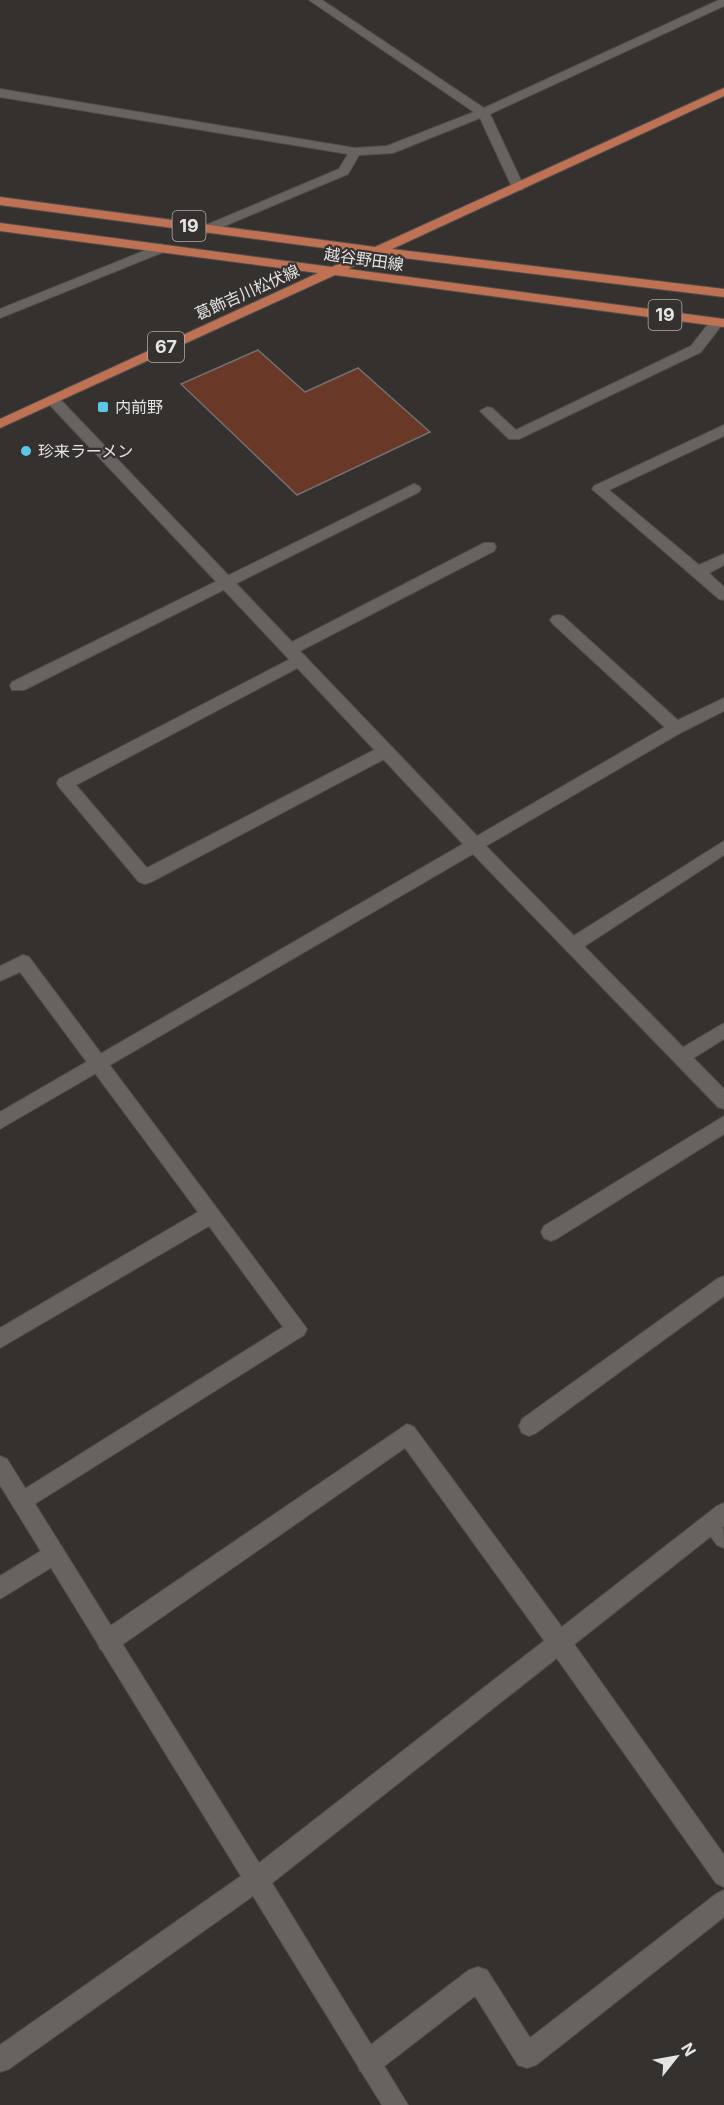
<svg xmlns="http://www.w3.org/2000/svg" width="724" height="2105" font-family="Inter,'Noto Sans JP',sans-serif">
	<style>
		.building { fill: #693827; stroke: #746f6e; stroke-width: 1.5 }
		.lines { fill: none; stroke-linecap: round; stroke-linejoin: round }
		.lane-casing { stroke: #514e4c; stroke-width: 2 }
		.street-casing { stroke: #514e4c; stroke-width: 2 }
		.primary-casing { stroke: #514e4c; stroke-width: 2 }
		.lane { fill: #676361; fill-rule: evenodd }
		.street { fill: #676361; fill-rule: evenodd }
		.primary { fill: #bf7154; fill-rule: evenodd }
		.poi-dot { fill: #5bc7e7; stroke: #34312f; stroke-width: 2 }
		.labels { text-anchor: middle; stroke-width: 4.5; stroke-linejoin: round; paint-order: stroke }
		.far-street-label { font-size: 16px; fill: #e6e4e3; stroke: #34312f }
		.far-poi-label { font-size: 16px; fill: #e6e4e3; stroke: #34312f; text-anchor: start }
		.shield { fill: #34312f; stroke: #b1aead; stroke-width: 1.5 }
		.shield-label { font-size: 18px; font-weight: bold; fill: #e6e4e3 }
	</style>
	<rect width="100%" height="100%" fill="#34312f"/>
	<!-- building -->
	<path class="building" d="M258,350L305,392L358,368L430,432L297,495L181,384Z"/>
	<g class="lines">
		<defs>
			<path id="lane" d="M717,318L724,322L701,352L519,439H509L480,411L487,407L492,408L516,430L691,346L712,319Z
				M724,425V436L609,490L699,565L724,554V565L709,573L724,587V600L719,599L592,489L594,486Z
				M414,484L419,486L421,489L419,492L24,690H12L10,686L12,682Z
				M558,615L563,616L682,724L684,728L682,732H670L553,624L550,620L553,616Z
				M300,654L305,656L308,660L305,664L76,785L147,868L380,747H392L394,751L392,755L151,882L145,884L139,882L59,787L57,783L59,779Z
				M724,841V855L579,950L573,952L567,950L564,945L567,940Z
				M23,955L29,957L307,1329L304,1335L22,1512L15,1509L12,1502L15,1495L283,1327L209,1226L0,1348V1328L198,1212L20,972L0,981V966Z
				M724,1023V1039L687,1062L681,1065L675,1062L672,1057L675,1052Z
				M724,1116V1134L558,1238L551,1241L544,1238L541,1232L544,1226Z
				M407,1424L414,1427L567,1634L724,1855V1887L716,1883L551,1650L405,1448L116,1649L108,1652L100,1649L97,1641L100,1633Z
				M712,1513C724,1519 724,1533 724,1548L717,1545L701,1523L705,1516Z
				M54,1543L62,1547L65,1554L62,1561L0,1599V1576Z
				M724,1890V1917L536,2065L527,2068L518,2065L475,1996L378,2071L369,2074L360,2071L357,2062L360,2053L469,1970L478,1967L487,1970L530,2038L716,1894Z"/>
			<path id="street" d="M309,0H322L484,108L719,0H724V6L490,114L524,187L522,190H514L512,187L480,118L393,153L359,155L348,174L208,233L204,232L202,229L204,226L339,169L348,154L0,97V89L355,148L387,146L474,112Z
				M161,244L167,248L166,251L0,318V309Z
				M52,395L57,396L292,642L484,543H494L496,547L494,551L300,651L477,836L670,724L724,698V711L682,732L486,846L724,1089V1109L718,1107L473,854L0,1129V1112L463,844L47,402L45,399Z
				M724,1276V1296L536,1433L529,1436L522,1433L519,1426L522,1419L717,1279Z
				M0,1456L7,1459L259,1863L717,1506L724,1503V1526L272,1883L408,2105H382L253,1896L9,2069L0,2072V2045L241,1876L0,1485Z"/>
			<path id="primary" d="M724,88V96L392,249L724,289V297L379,255L348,269L724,319V327L335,275L0,428V419L318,273L0,231V223L332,267L362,253L0,205V197L375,247Z"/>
		</defs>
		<!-- lane casing -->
		<use href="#lane" class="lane-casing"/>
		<!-- street casing -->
		<use href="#street" class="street-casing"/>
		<!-- primary casing -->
		<use href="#primary" class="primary-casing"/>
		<!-- lane -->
		<use href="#lane" class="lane"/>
		<!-- street -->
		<use href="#street" class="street"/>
		<!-- primary -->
		<use href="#primary" class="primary"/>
	</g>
	<!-- markers -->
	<g class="poi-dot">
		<rect x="97" y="401" width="12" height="12" rx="3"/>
		<circle cx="26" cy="451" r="6"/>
	</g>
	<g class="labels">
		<!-- far-street labels -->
		<g class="far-street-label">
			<text transform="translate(364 259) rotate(8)" y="6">越谷野田線</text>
			<text transform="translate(247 292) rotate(-24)" y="6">葛飾吉川松伏線</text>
		</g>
		<!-- far-poi labels -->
		<g class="far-poi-label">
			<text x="115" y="413">内前野</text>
			<text x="38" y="457">珍来ラーメン</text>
		</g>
		<!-- shield labels -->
		<g class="shield">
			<rect x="172.5" y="211" width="33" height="30" rx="4.5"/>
			<rect x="648.5" y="300" width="33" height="30" rx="4.5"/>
			<rect x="148" y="332" width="36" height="30" rx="4.5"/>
		</g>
		<g class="shield-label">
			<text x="189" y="232">19</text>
			<text x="665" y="321">19</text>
			<text x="166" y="353">67</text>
		</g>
	</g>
	<!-- north arrow -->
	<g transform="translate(676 2057) rotate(59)" stroke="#34312f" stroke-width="4.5" paint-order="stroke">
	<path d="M0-4.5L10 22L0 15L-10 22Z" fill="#e6e4e3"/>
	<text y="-9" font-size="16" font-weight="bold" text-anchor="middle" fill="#e6e4e3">N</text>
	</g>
</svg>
